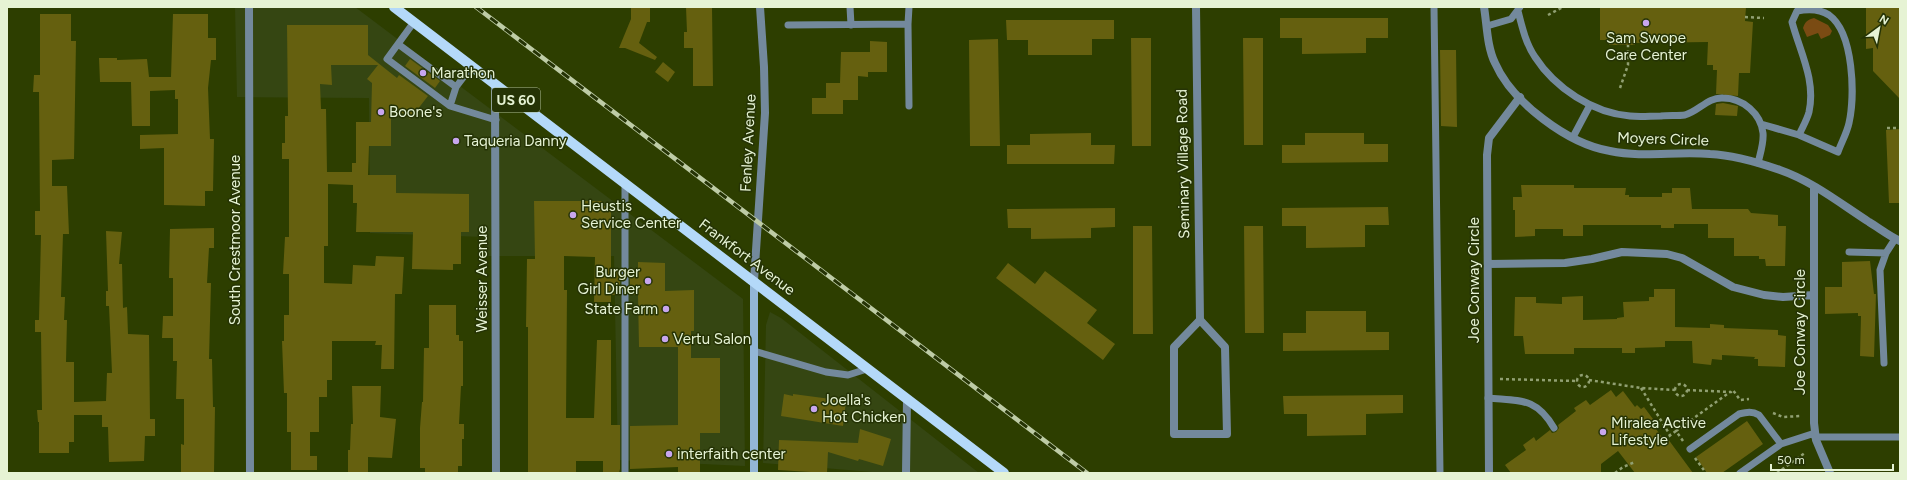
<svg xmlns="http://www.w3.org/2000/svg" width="1907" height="480" font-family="Figtree,sans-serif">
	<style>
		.built { fill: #354612 }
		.green { fill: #7a4b13 }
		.building { fill: #65600f; fill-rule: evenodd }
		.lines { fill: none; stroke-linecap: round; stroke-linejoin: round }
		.path { stroke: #91a072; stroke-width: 2.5; stroke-dasharray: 3 3; stroke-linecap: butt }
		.lane { stroke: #73899c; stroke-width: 7 }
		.street { stroke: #73899c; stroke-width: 8 }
		.secondary { stroke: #93b6d6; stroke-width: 8 }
		.primary { stroke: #b4d9f9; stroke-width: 10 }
		.rail-casing { stroke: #becca6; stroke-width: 4.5 }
		.rail { stroke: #253305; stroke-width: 3; stroke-dasharray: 9; stroke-linecap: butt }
		.poi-dot { fill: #c8a6ef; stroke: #253305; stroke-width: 1.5 }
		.labels { text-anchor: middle; stroke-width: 3; stroke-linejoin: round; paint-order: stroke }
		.shield { fill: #253305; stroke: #acb996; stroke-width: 1 }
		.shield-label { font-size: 14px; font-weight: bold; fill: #e6f3d4 }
		.poi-label { font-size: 15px; fill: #e6f3d4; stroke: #253305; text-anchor: start }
		.street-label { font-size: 15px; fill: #e6f3d4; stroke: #253305 }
	</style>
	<rect width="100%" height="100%" fill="#2d3e00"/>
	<!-- built -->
	<path class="built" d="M235,7H355L743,299L745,466L618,460L614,256H485L484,237L370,233L369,98L237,97Z
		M770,312L781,318L979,473H884L763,463L766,325Z"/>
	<!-- green -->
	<path class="green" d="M1814,18L1828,25L1832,31L1830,35L1821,39L1818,33L1807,37L1803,28C1805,22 1807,20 1814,18Z"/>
	<!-- building -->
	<path class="building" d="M631,7H650V22H647L639,43L657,57L655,60L625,48H619L631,19Z
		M686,7H712L713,86H693V48H684V32H687Z
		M1600,7H1746L1745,21L1753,22L1750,73H1739L1738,96L1716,94L1717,70H1713V65H1707L1708,42L1635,43V45H1609V40H1600Z
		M1866,7H1900V99L1873,71V48L1866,49Z
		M40,14H71V41H76L74,159L52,160V186H67L69,234H63L61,297H65L64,320H67L66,362H74V402L106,401L107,373H112L109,306H106V291H108L106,231L122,232L119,264H122L123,308L127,307L128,334L149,335L150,419H155V436H145L144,461L109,462L108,427H102V415H74V442H69V453H39V422H38L37,410H42L41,332H35V320H39L41,235H35V211H40L39,92H33L34,75H40Z
		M173,14H208V38H216V60H211L208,88L210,139H214L213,191H205V206L164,205V148L140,149V135L178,134V99H175V90L150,91V126H132L131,82H100L99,58H117V60L147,59L149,77H171Z
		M1280,18H1388V38H1366V53L1302,54V38H1280Z
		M1006,20H1114V39H1092V55H1028V40H1007Z
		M287,25H368V55L397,78L399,75L428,96L410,119L391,104V146H369L368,175H396V193L469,194V232H461V264H453V270L412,269L413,232H356L357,203H353V185L328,184V246H324V283L352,284L353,265L375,266L376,256L404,257L402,294H395L394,369H381L382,345H375L376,341H332V380H327V397H319V432H310V456H317V470H291V432H287V393H284L282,341H284V315H289V274H283L285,237H289V159H282V143H285V116H288ZM331,65H378L367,79L372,83L371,122H356V163H352V172H327L326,109H321L320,84L332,85Z
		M1131,38H1151V146H1132Z
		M1243,38H1263V145H1244Z
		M998,39L1000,146H970L969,40Z
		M870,41L887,42V72H868V77L858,76V100H843V114H812V98H826V83H840L841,52H870Z
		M1440,50H1456L1457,127L1441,126Z
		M410,59L440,81L435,88L405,66Z
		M663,62L675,72L668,82L655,72Z
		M1723,103L1738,106L1737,116L1715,115L1716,104Z
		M1900,129V203H1889L1886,130Z
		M1091,133V145H1115L1114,164H1007V145H1030V134Z
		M1305,133H1364V144H1388V162L1282,163V145H1305Z
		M1521,185H1574V188H1626L1625,195H1629V197H1662V193H1672V188H1690L1692,209H1748L1751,213L1778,215V226H1786L1785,266H1766L1765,259H1759V256H1734V238H1708V224H1674V228H1661V225H1583V236H1563V229H1535V236L1515,237V210H1513V197H1522Z
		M534,201H602L603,206H611V271H620V295H611V302H594L595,257L564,256V290H567L566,418H594L597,340H611V425H620V469L619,473H603V461H576V473H528V327H526L527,259H535Z
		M1388,207L1389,225H1365V247L1306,248V226H1282V208Z
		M1115,208V227L1091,228V238L1031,239V228H1008L1007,209Z
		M1133,226H1152L1153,334H1133Z
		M1244,226H1263L1264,333H1245Z
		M214,228V248H209L207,283H211L209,359H212L213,407H215L214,473H181V444L184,445V399H176L177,361H173V338H162L163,316H173V278H169L170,229Z
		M1870,261L1874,294H1876L1874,357L1860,356L1861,316H1858V313L1825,314V287H1842V262Z
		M638,262L665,263V291L694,290V331H691V358H720V433H700V473H678V467L630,469V426L678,425V347H639L638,295H630V271H638Z
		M1008,263L1035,284L1045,271L1097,310L1087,323L1115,344L1103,360L996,278Z
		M1654,289H1675V327L1710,328V324L1724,325V328L1778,330V335L1786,336L1785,367L1758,366V359H1754L1755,357L1722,355V360L1712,359L1711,365L1693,363L1692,341H1665V347L1635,348V353H1622V348H1574V354H1525L1523,336H1514L1515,297H1536V303L1562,304V297L1583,296V320L1617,319V318L1624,317L1623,302L1649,301V297H1654Z
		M429,305H456V335H459V341H463V386H461L459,424H464V439H462V466H458V473H425V468H420V428L422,402H423L424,348H429Z
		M1306,311H1366V332H1389V350L1283,351V333H1306Z
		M352,386H381L380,417L396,419L392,458L368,457V473H348V450H350L351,424H353Z
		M1611,390L1616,397L1623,391L1635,407L1637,405L1641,409L1644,407L1653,419L1650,421L1665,441L1668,439L1693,473H1635L1618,451L1601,464V473H1511L1505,465L1526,450L1523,445L1534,437L1536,441L1550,430L1552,433L1556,432L1559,428L1558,425L1576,411L1574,408L1586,400L1590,405Z
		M784,394L793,396V394L846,401L843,426L781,416Z
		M1403,395V413L1366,414V435L1307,436V414H1284L1283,396Z
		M1747,421L1763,444L1722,473H1707L1696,457Z
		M860,429L891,439L883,466L859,459L858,461L828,452L827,473L778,470L779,440L858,443Z"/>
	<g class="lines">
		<!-- path -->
		<path class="path" d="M1548,15L1563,7
			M1745,17L1764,18
			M1620,88L1628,65V45
			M1887,128H1900
			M1577 381a6 6 0 1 1 12 0a6 6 0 1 1-12 0Z
			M1500,379L1577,381
			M1589,380L1641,388L1675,390
			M1675 390a6 6 0 1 1 12 0a6 6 0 1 1-12 0Z
			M1641,388L1670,435
			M1687,390L1731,392L1733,390L1740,400L1749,399
			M1773,413L1783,417L1800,416
			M1664,440L1676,431
			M1683,441L1676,431L1730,392
			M1695,458L1706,473
			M1615,473L1623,467L1635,462
			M1777,473L1806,452"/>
		<!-- lane -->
		<path class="lane" d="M850,7L851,25
			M1434,7L1440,473
			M1518,11C1522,27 1526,44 1535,57C1555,88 1593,113 1630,116C1640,117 1650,116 1661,116C1668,115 1677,116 1685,115C1699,111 1708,97 1723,98C1743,98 1761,114 1763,133C1764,143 1760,154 1758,163
			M414,22L387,59L450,106L496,120
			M908,24L909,106
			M788,25L908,24L909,7
			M1487,26L1511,19L1520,7
			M398,44L456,87L472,66
			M450,106L456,87
			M1761,124L1799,135L1838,152C1841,143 1847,133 1849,123C1855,96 1854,33 1829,15C1820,9 1807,9 1797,11L1792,22C1800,52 1816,80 1809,112C1807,120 1802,128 1799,135
			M1573,137L1590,105
			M625,182V473
			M1849,252L1886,253L1895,239
			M754,351L826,372L848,375L867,369
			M1884,363L1880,270L1886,253
			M1488,398C1520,401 1536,397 1554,428
			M1815,437H1900
			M1781,444L1815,433
			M1690,449L1739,414C1747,412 1752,411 1759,415L1781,444L1740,473"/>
		<!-- street -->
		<path class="street" d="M249,7L250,473
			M1196,7L1200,320L1225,347L1227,434H1174V347L1200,320
			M1484,7C1487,25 1487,47 1495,63C1512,102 1568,144 1610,151C1643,158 1676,151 1710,154C1734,155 1757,162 1780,170C1812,181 1841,204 1869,222C1879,228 1889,236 1900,241
			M495,84L496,473
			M1814,187V423L1816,440L1830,473
			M1488,264L1565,263L1592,259L1622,252L1667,254L1682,258L1733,287L1764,295L1783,297L1814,295
			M754,281L765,113L764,67L760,7
			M906,473L907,399
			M1489,473L1487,155L1489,138L1520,97"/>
		<!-- secondary -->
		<path class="secondary" d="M754,473V281"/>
		<!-- primary -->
		<path class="primary" d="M394,7L1004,473"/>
		<defs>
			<path id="rail" d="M476,7L1087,473"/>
		</defs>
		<!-- rail casing -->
		<use href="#rail" class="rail-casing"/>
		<!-- rail -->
		<use href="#rail" class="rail"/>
	</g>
	<!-- markers -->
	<g class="poi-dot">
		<circle cx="1646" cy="23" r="4"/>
		<circle cx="423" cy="73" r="4"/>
		<circle cx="381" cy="112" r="4"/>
		<circle cx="456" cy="141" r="4"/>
		<circle cx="573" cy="215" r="4"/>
		<circle cx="648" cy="281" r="4"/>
		<circle cx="666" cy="309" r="4"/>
		<circle cx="665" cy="339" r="4"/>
		<circle cx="814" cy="409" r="4"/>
		<circle cx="1603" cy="432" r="4"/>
		<circle cx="669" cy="454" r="4"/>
	</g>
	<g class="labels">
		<!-- shield labels -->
		<rect class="shield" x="492" y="88" width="48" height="24" rx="3"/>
		<g class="shield-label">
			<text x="516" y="105">US 60</text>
		</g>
		<!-- poi labels -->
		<g class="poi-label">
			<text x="1646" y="43" text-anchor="middle">Sam Swope<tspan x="1646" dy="17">Care Center</tspan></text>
			<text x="431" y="78">Marathon</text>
			<text x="389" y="117">Boone's</text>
			<text x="464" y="146">Taqueria Danny</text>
			<text x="581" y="211">Heustis<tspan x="581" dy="17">Service Center</tspan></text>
			<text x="640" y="277" text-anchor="end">Burger<tspan x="640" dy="17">Girl Diner</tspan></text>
			<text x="658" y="314" text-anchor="end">State Farm</text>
			<text x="673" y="344">Vertu Salon</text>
			<text x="822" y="405">Joella's<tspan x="822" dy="17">Hot Chicken</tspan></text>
			<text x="1611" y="428">Miralea Active<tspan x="1611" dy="17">Lifestyle</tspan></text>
			<text x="677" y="459">interfaith center</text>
		</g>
		<!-- street labels -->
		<g class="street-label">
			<text transform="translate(1663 139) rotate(2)" y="5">Moyers Circle</text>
			<text transform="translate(748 143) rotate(-87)" y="5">Fenley Avenue</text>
			<text transform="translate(1183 164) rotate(-91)" y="5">Seminary Village Road</text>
			<text transform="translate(235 240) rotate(-90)" y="5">South Crestmoor Avenue</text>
			<text transform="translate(747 257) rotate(37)" y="5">Frankfort Avenue</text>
			<text transform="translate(482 279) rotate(-90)" y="5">Weisser Avenue</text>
			<text transform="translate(1474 280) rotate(-90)" y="5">Joe Conway Circle</text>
			<text transform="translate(1800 332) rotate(-90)" y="5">Joe Conway Circle</text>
		</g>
	</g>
	<!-- border -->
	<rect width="1907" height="480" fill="none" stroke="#e6f3d4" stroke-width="16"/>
	<!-- north arrow -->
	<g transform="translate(1879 28) rotate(32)" stroke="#253305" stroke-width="3" paint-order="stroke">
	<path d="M0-3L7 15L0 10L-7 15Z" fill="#e6f3d4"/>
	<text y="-6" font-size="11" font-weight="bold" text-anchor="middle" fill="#e6f3d4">N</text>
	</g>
	<!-- scale -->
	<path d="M1771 464v6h122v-6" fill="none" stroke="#e6f3d4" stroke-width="2"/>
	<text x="1777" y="464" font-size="12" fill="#e6f3d4" stroke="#253305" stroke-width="3" paint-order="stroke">50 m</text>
</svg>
